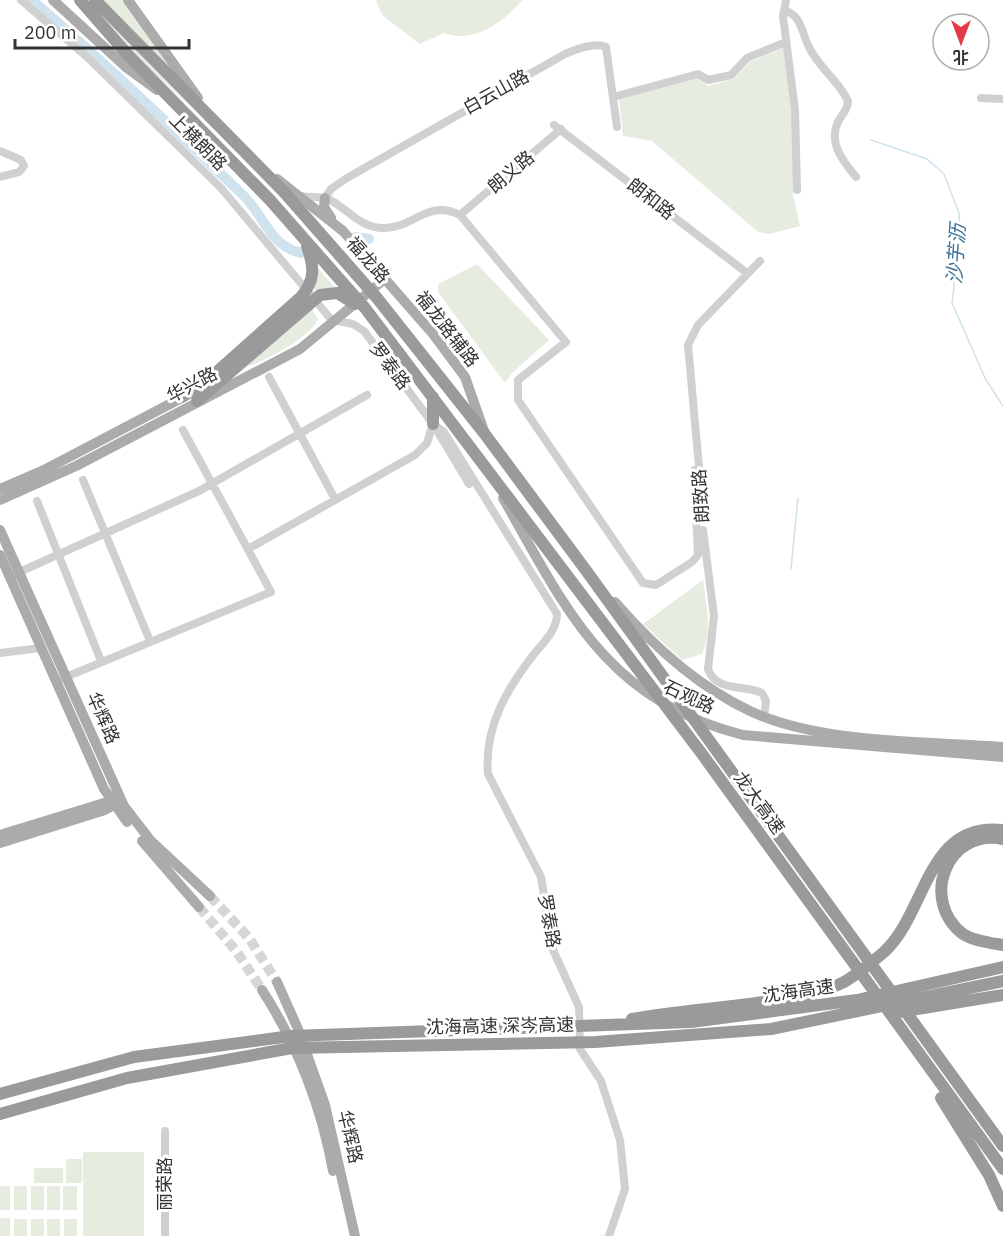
<svg xmlns="http://www.w3.org/2000/svg" width="1003" height="1236" font-family="'IBM Plex Sans','Noto Sans SC',sans-serif">
	<style>
		.green { fill: #e6ecdf }
		.lines { fill: none; stroke-linecap: round; stroke-linejoin: round }
		.stream { stroke: #cfe2ee; stroke-width: 1.5 }
		.river { stroke: #cfe2ee; stroke-width: 10 }
		.major-tunnel { stroke: #d6d6d6; stroke-width: 10; stroke-dasharray: 10 5; stroke-linecap: butt }
		.minor { stroke: #d0d0d0; stroke-width: 8 }
		.major { stroke: #ababab; stroke-width: 10 }
		.highway { stroke: #9a9a9a; stroke-width: 12 }
		.labels { text-anchor: middle; stroke-width: 6; stroke-linejoin: round; paint-order: stroke }
		.street-label { font-size: 18px; fill: #333; stroke: #fff }
		.water-label { font-size: 20px; font-style: italic; fill: #3f7597; stroke: #fff }
	</style>
	<rect width="100%" height="100%" fill="#fff"/>
	<!-- green -->
	<path class="green" d="M88,0L191,108L120,41Z
		M102,0H124L190,92Z
		M376,0H523C502,22 476,44 444,33L420,44L382,15Z
		M783,48L793,110V194L800,226L769,234L758,232L652,141L623,136L619,99L697,78L708,86L733,79L750,62Z
		M477,264L549,340L512,373L505,383L438,292V284Z
		M317,267L334,287L317,292L312,286Z
		M312,309L318,319C313,335 262,364 247,366Z
		M703,580C706,604 713,631 702,654L682,660L643,624Z
		M83,1152H144V1236H83Z
		M66,1159H82V1183H66Z
		M34,1168H63V1183H34Z
		M0,1186H10V1210H0Z
		M14,1186H27V1210H14Z
		M31,1186H44V1210H31Z
		M47,1186H60V1210H47Z
		M63,1186H77V1210H63Z
		M0,1218H10V1236H0Z
		M14,1219H27V1236H14Z
		M31,1219H44V1236H31Z
		M47,1219H60V1236H47Z
		M64,1219H77V1236H64Z"/>
	<g class="lines">
		<!-- stream -->
		<path class="stream" d="M871,140L927,159L944,174L959,213L960,231L952,303L985,378L1003,406
			M791,569L798,498"/>
		<!-- river -->
		<path class="river" d="M32,0C105,63 174,129 244,196C264,216 270,246 301,253
			M356,237L369,239"/>
		<!-- major-tunnel -->
		<path class="major-tunnel" d="M210,896L249,938L277,982
			M199,907L237,952L262,990"/>
		<!-- minor -->
		<path class="minor" d="M21,0L87,57L221,188L330,318
			M786,0L783,16L795,110L797,190
			M784,11C801,13 802,34 809,47C818,67 839,81 848,101C848,110 842,114 838,122C828,143 843,161 856,177
			M613,97L698,74L708,80L731,75L747,58L786,42
			M981,98L1003,99
			M554,125L747,273
			M0,151L21,160L24,166L19,172L0,177
			M300,196C309,198 319,196 328,199C348,208 360,229 385,228C415,227 427,199 460,215L566,342L518,380V400L643,583L656,585L692,562L698,555L694,470
			M325,198L331,189L347,178L565,54C577,49 595,42 606,47L617,127
			M460,215L561,129
			M337,321L353,324L364,331L433,424L469,484
			M269,377L335,499
			M433,424L444,432L557,614C557,630 543,643 534,654C506,690 484,728 488,774L541,877L553,950L579,1007L580,1049L601,1081L620,1140L625,1189L609,1236
			M700,478L688,345L698,325L760,261
			M83,480L150,641
			M37,501L101,661
			M703,530L714,616L708,669C717,693 744,684 762,693L766,701L764,717
			M248,549L415,455L427,443L433,424
			M15,574L199,491L367,395
			M0,653L41,648
			M61,679L271,592L183,430
			M165,1236V1131"/>
		<!-- major -->
		<path class="major" d="M53,0L127,68L157,90
			M128,0L198,98
			M277,179L343,231L433,334L465,377L484,431
			M325,198L324,207L331,218
			M0,489L46,469L189,394
			M503,498C567,611 606,700 743,735L1003,757
			M0,500L76,466L300,349L386,278
			M0,530L124,806L151,841L210,896
			M0,555L104,789L127,822
			M615,602C653,646 697,686 750,711C820,744 925,741 1003,747
			M0,835L117,799
			M142,841L199,907
			M0,843L105,810L119,802
			M277,982L298,1029L325,1105L355,1236
			M262,990C297,1044 322,1108 333,1171"/>
		<!-- highway -->
		<path class="highway" d="M80,0L127,54L270,200L365,308L702,754L1003,1169
			M95,0L284,192L377,298L484,433L585,569L1003,1146
			M182,397L219,370L301,297C316,279 314,267 307,246
			M197,401L320,295L337,293L355,304
			M433,424V397
			M1003,839C947,828 919,900 963,934C974,941 991,943 1003,945
			M899,1012L1003,995
			M632,1019C682,1010 732,1008 782,999C803,996 825,992 844,982C858,974 871,963 884,952C927,913 926,821 1003,830
			M0,1094L134,1057L291,1036L691,1022L857,1000L1003,967
			M941,1098L989,1175L1003,1206
			M0,1114L127,1078L292,1048L595,1042L771,1029L1003,981"/>
	</g>
	<g class="labels">
		<!-- street labels -->
		<g class="street-label">
			<text transform="translate(496 92) rotate(-29)" y="6">白云山路</text>
			<text transform="translate(198 142) rotate(45)" y="6">上横朗路</text>
			<text transform="translate(511 172) rotate(-40)" y="6">朗义路</text>
			<text transform="translate(651 199) rotate(38)" y="6">朗和路</text>
			<text transform="translate(368 260) rotate(49)" y="6">福龙路</text>
			<text transform="translate(447 329) rotate(52)" y="6">福龙路辅路</text>
			<text transform="translate(390 366) rotate(53)" y="6">罗泰路</text>
			<text transform="translate(192 385) rotate(-28)" y="6">华兴路</text>
			<text transform="translate(701 496) rotate(-94)" y="6">朗致路</text>
			<text transform="translate(689 697) rotate(25)" y="6">石观路</text>
			<text transform="translate(103 718) rotate(66)" y="6">华辉路</text>
			<text transform="translate(759 803) rotate(54)" y="6">龙大高速</text>
			<text transform="translate(549 921) rotate(80)" y="6">罗泰路</text>
			<text transform="translate(798 991) rotate(-8)" y="6">沈海高速</text>
			<text transform="translate(500 1026) rotate(-1)" y="6">沈海高速 深岑高速</text>
			<text transform="translate(350 1137) rotate(77)" y="6">华辉路</text>
			<text transform="translate(165 1184) rotate(-90)" y="6">丽荣路</text>
		</g>
		<!-- water labels -->
		<g class="water-label">
			<text transform="translate(956 254) rotate(-86)" y="7">沙芋沥</text>
		</g>
	</g>
	<!-- north arrow -->
	<g transform="translate(961 42) rotate(180)"><circle r="28" fill="#ffffff" stroke="#adadad" stroke-width="1.5"/>
	<path d="M0-4.5L10 22L0 15L-10 22Z" fill="#e63946"/>
	<text y="-9" font-size="16" font-weight="bold" text-anchor="middle" fill="#333333">北</text>
	</g>
	<!-- scale -->
	<path d="M15 39v9h174v-9" fill="none" stroke="#333333" stroke-width="3"/>
	<text x="24" y="39" font-size="18" fill="#333333" stroke="#ffffff" stroke-width="4.5" paint-order="stroke">200 m</text>
</svg>
